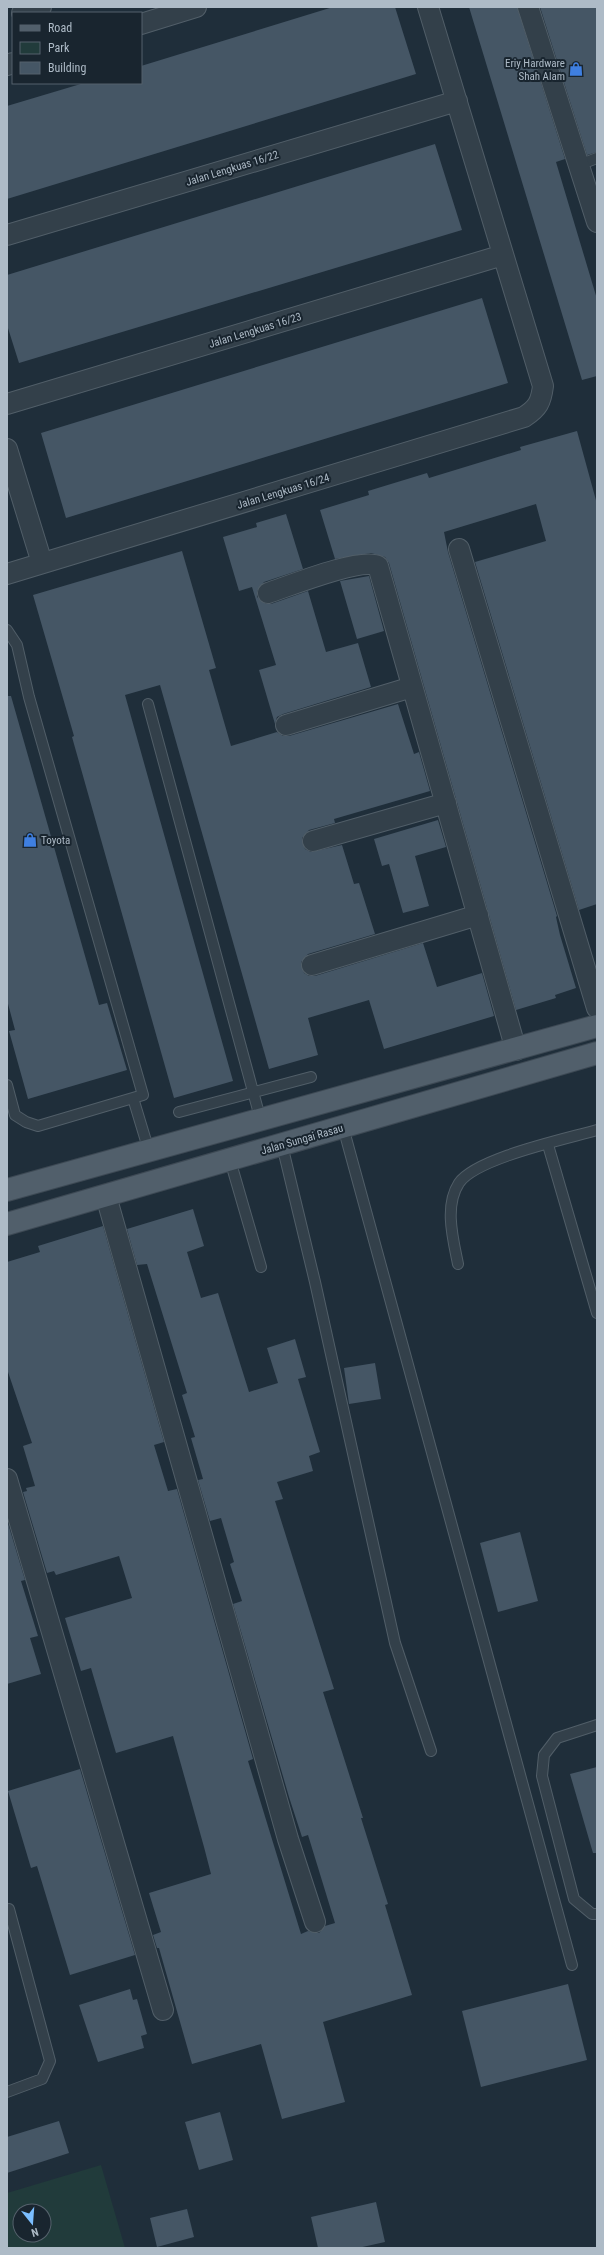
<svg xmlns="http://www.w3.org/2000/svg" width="604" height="2255" font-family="'Roboto Condensed',sans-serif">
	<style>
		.green { fill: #213b3b; fill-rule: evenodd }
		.building { fill: #455665 }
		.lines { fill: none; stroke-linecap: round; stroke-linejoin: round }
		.lane-casing { stroke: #515e68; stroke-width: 12 }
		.street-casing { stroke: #515e68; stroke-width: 22 }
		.primary-casing { stroke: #3d4954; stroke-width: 24 }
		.lane { stroke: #33404a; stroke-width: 10 }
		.street { stroke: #33404a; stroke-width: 20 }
		.primary { stroke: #515f6b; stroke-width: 22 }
		.labels { text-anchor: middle; stroke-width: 4; stroke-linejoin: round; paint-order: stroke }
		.poi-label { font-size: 11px; fill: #aebbc7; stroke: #19252f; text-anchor: end }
		.street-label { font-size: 11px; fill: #aebbc7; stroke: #19252f }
	</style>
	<rect width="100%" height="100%" fill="#1f2e3a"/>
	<!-- green -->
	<path class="green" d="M101,2165L125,2248H7V2193ZM20,2211H44V2235H20Z"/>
	<!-- building -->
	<path class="building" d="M333,7H395L416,74L7,199V106L84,83H141V66Z
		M469,7H517L565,159L556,162L597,299V376L582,380Z
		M540,7H597V152L587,155Z
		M435,144L462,230L19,363L7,325V275Z
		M482,298L508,383L66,518L41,433Z
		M577,431L597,504V904L579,910L475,562L546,541L536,504L444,532L448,552L557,916L556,917L560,935L576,988L555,995L556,998L516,1010L389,563L385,557L371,553L335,559L320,510L369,495L368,491L427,473L429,478L521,450L520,447Z
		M286,514L303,569L264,582L257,591V597L266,604H271L308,591L326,652L358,643L371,687L283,714L277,717L275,724L259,670L276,665L252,587L239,591L223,537L257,527L256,523Z
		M182,551L216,668L209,670L231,746L277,732L283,736H289L398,704L414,754L419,752L430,791L334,819L335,823L309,830L302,838L305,849L311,852L342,845L354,884L359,883L375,934L308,954L301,962L304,973L309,976H315L423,943L437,987L482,973L494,1016L384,1049L369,1000L308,1018L318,1055L269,1069L160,685L125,695L233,1081L174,1098L72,737L74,736L33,595Z
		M369,576L384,631L357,639L340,581Z
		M7,696H11L99,1005L107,1003L127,1070L28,1099L9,1031L15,1030L7,1000Z
		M438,820L446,847L415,856L429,906L403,913L389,864L382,866L374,839Z
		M193,1209L204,1246L187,1252L201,1298L218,1293L249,1392L278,1383L267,1348L295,1339L306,1377L298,1379L320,1452L309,1456L313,1471L277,1482L283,1499L275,1501L334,1689L323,1692L363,1818H361L388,1904L385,1905L412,1995L323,2022L345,2102L282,2119L261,2044L192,2064L159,1948H157L153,1935L161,1932L149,1893L211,1874L204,1847L173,1736L116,1753L91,1668L81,1671L65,1618L132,1598L119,1556L56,1575L54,1571L47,1573L23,1492L27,1491L26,1488L35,1486L23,1446L32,1443L7,1369V1262L40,1252L38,1246L103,1226L164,1442L154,1445L168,1491L177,1489L253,1759L248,1761L301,1934L308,1931L319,1933L325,1926L335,1923L308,1835L302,1837L289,1797L233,1604L242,1601L230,1564L234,1562L221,1518L210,1521L198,1480L203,1479L191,1438L195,1437L182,1395L187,1393L147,1264L137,1265L127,1229Z
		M375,1363L381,1399L349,1404L344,1368Z
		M7,1520L25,1580L21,1581L38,1636L30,1638L41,1674L7,1684Z
		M520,1532L538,1601L498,1612L480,1543Z
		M597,1767V1853H593L570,1774Z
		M80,1769L135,1955L70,1975L37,1866L31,1868L8,1791Z
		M568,1984L587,2060L481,2087L462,2011Z
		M130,1989L133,2000L137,1999L147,2034L141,2036L144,2048L98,2062L79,2005Z
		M220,2112L233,2160L199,2170L185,2122Z
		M59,2121L69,2153L7,2173V2137Z
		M376,2202L385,2242L358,2248H318L311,2217Z
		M187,2209L194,2237L157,2247L150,2218Z"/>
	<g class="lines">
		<defs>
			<path id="lane" d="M579,165L597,158
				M7,630L17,645L29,697L143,1095L38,1126L26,1122L15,1115L7,1085
				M148,704L261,1121
				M133,1098L149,1151
				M179,1112L311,1077
				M343,1127L572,1965
				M282,1145L315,1282L395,1643L431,1751
				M548,1145L597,1313
				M230,1160L261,1267
				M458,1264C453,1239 444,1206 459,1183C476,1158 566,1139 597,1130
				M597,1725L557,1738L544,1755L542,1776L574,1899L592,1914H597
				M7,2092L42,2079L50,2061L9,1909"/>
			<path id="street" d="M528,7L597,222
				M22,13L41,7
				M141,24L196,7
				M7,65L13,63
				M7,235L457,101
				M7,404L503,255
				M7,449L42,563
				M459,549L597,1008
				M7,574L524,417C538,408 541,402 543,386L428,7
				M268,593C289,586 361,557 378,566L516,1050
				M286,725L412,687
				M313,841L446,803
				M312,965L478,915
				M106,1196L288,1839L315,1922
				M7,1479L163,2010"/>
			<path id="primary" d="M7,1190L597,1026
				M7,1224L597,1053"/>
		</defs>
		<!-- lane casing -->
		<use href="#lane" class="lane-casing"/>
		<!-- street casing -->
		<use href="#street" class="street-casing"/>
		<!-- primary casing -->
		<use href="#primary" class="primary-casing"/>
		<!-- lane -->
		<use href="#lane" class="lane"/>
		<!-- street -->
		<use href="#street" class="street"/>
		<!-- primary -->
		<use href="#primary" class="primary"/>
	</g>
	<!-- icons -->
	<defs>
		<symbol id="shop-bare" viewBox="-9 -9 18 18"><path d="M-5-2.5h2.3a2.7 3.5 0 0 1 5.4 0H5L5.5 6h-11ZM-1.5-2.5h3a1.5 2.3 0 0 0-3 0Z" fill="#3f7fe0" stroke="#19252f" stroke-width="2.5" paint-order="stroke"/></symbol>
	</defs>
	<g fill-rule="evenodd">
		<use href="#shop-bare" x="566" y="59" width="20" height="20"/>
		<use href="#shop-bare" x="20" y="830" width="20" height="20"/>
	</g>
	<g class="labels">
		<!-- poi labels -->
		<g class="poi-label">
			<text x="565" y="67">Eriy Hardware<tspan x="565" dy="13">Shah Alam</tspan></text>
			<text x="41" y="844" text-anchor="start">Toyota</text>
		</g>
		<!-- street labels -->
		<g class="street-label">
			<text transform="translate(232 168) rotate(-17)" y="4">Jalan Lengkuas 16/22</text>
			<text transform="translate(255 330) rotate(-17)" y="4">Jalan Lengkuas 16/23</text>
			<text transform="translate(283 491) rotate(-17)" y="4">Jalan Lengkuas 16/24</text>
			<text transform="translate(302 1139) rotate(-16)" y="4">Jalan Sungai Rasau</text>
		</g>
	</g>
	<!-- border -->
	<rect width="604" height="2255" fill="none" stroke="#aebbc7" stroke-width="16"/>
	<!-- legend -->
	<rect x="12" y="12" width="130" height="72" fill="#19252f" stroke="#55616c"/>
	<rect x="20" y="25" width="20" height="6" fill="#515f6b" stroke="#55616c"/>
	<text x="48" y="32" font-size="12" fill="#aebbc7">Road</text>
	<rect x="20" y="42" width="20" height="12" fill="#213b3b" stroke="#55616c"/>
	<text x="48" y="52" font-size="12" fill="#aebbc7">Park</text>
	<rect x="20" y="62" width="20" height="12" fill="#455665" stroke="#55616c"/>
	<text x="48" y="72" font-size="12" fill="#aebbc7">Building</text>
	<!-- north arrow -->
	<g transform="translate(32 2223) rotate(163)"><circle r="19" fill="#19252f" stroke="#55616c"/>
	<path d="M0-3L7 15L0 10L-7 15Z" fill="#7bbeff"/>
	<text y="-6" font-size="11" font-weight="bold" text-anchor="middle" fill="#aebbc7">N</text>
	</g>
</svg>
